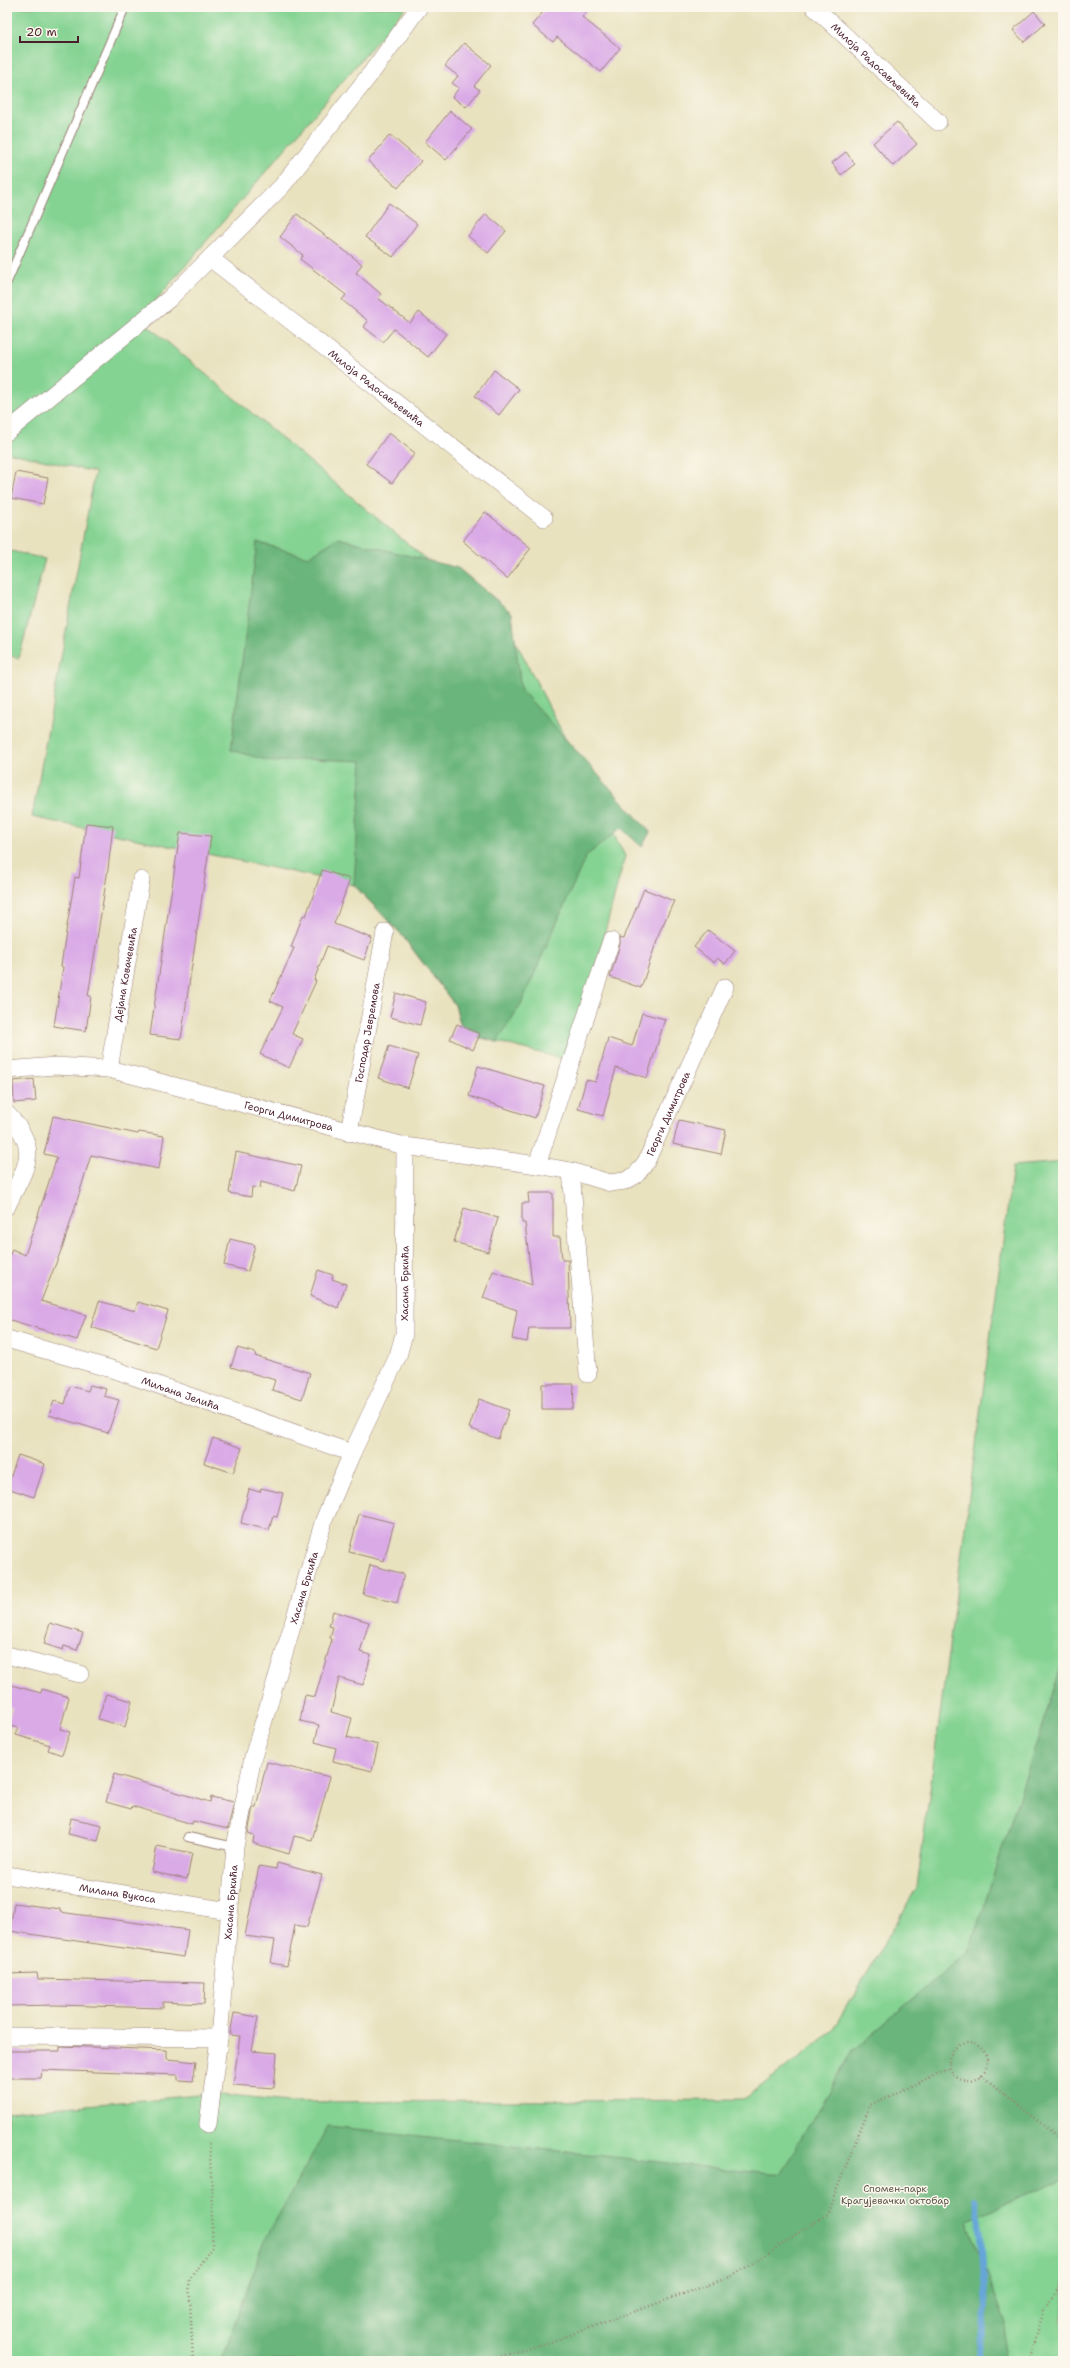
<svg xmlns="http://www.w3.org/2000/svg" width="1070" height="2368" font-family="'Shantell Sans',sans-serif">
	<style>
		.green { fill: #84d392; stroke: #67795e }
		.forest { fill: #6bb57c; stroke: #5a6a54 }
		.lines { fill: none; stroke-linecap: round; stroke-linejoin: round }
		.stream { stroke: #65a5d8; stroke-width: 6 }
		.building { fill: #daaae7 }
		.lane-casing { stroke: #9a8075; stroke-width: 10 }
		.street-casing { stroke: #9a8075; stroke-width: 18 }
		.path { stroke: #9a8075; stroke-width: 2.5; stroke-dasharray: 1 3; stroke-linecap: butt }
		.lane { stroke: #fff; stroke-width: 8 }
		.street { stroke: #fff; stroke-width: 17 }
		.labels { text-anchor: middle; stroke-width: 3; stroke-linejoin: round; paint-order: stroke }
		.street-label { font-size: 10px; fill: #4a1f2b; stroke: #fbf7ec }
		.park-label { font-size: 10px; fill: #5b554a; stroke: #fbf7ec }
	</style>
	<rect width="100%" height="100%" fill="#fbf7ec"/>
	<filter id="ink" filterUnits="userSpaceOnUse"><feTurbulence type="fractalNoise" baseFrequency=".025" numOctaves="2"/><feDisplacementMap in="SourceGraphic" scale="8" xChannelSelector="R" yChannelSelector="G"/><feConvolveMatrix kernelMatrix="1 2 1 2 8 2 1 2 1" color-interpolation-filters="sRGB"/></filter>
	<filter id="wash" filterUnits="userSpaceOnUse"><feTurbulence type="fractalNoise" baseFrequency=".012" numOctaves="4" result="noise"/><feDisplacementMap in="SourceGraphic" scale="16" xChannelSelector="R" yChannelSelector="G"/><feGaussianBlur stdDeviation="0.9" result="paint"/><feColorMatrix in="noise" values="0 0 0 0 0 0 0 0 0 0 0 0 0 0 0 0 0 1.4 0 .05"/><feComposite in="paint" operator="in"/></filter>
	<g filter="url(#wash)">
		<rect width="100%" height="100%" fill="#e9e2bf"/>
		<!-- green -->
		<path class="green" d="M7,7H406L140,319L510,630L625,856L571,1061L463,1033L455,1005L401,934L354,885L32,817L95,472L7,452Z
			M7,550L45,559L19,658L7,655Z
			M1063,1162V2361H7V2112L211,2094L288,2102L743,2100L833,2031L917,1887L1013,1166Z"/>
		<!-- forest -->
		<path class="forest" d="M338,538L458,568L512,613L521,690L650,832L642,847L621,828L586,856L521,1004L497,1042L463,1033L455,1005L401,934L354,885L362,761L313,759L273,762L231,750L257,542L308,557Z
			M1063,1661V2180L967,2220L1006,2323L1003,2361H221L266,2238L328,2126L780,2175L852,2051L969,1951Z"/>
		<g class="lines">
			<!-- stream -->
			<path class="stream" d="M975,2200L981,2235L986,2308L977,2361"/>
		</g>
		<g id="blocks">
			<!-- building -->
			<path class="building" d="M547,7H590L582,17L620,48L601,72L557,37L553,42L532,25Z
				M1034,11L1045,24L1024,42L1013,30Z
				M464,43L491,65L474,86L480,90L466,107L452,97L459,88L452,83L458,76L445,66Z
				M450,111L472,129L446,160L425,142Z
				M897,122L917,144L893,166L873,143Z
				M390,135L421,161L398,188L368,161Z
				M846,152L855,164L841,175L832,163Z
				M389,203L417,224L393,257L365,237Z
				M297,214L362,264L356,273L381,294L378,298L410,323L419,312L446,334L428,357L394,329L383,342L364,327L368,321L342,300L346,295L300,259L303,255L280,237Z
				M486,214L506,231L488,253L468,236Z
				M494,370L519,389L499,415L475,396Z
				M389,433L415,453L392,483L366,464Z
				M16,472L48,478L43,504L11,498Z
				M485,512L531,548L507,579L463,541Z
				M86,823L113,826L108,869L88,996H91L86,1031L54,1026L63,967L61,966L66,932L75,877L79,878Z
				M180,833L211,836L181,1039L150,1035Z
				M322,870L350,879L334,924L372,938L364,960L327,946L314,980L316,981L292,1034L303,1039L289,1068L260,1054L283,1007L270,1001L294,948L291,947L303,915L306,916Z
				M644,889L674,901L660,931L641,988L610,977L620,944V937L624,938Z
				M708,930L735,951L725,964L717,958L714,963L694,947Z
				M396,993L426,1002L420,1025L390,1017Z
				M642,1013L665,1019L647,1078L616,1068L603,1116L578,1109L586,1080L596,1082L608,1038L632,1046Z
				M457,1024L480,1034L473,1050L450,1039Z
				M389,1046L418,1055L408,1088L378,1078Z
				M478,1066L545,1086L535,1118L469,1096Z
				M34,1079L36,1101L14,1103L13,1081Z
				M53,1116L138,1134L139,1132L164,1136L159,1169L91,1155L64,1243L41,1301L86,1315L77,1340L7,1319V1262L12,1249L25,1255L57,1157L44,1154Z
				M679,1120L726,1130L721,1154L673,1144Z
				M236,1152L301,1166L295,1191L261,1182L260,1188L252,1187L251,1197L229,1193Z
				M528,1193H553V1237H560L562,1260H568L570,1328H529L527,1342L512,1339L517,1310L483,1298L493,1271L532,1285L525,1223H522V1203H529Z
				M464,1208L498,1218L488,1252L454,1242Z
				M230,1239L255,1245L248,1271L224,1265Z
				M318,1270L333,1275L332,1279L346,1284L338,1308L310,1296Z
				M99,1301L135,1311L138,1302L168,1311L156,1348L91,1327Z
				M237,1348L256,1353L255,1356L310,1373L302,1399L272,1390L275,1380L231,1367Z
				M542,1384H574L573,1409H542Z
				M90,1385L106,1389L104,1396L119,1400L108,1433L49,1415L54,1401L65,1404L70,1386L88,1391Z
				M479,1399L509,1410L498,1439L469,1428Z
				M213,1438L242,1448L233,1473L204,1463Z
				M18,1455L45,1464L34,1497L7,1488Z
				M261,1488L283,1493L277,1517L273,1516L269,1530L241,1523L249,1489L260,1492Z
				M359,1514L394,1523L384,1561L349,1552Z
				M370,1565L404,1574L397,1603L363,1594Z
				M333,1611L369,1622L360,1652L371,1655L363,1685L339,1678L331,1712L352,1718L347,1737L378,1745L372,1771L333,1761L336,1748L315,1742L319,1725L300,1721L305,1695L315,1697L332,1639L330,1638L333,1627L329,1626Z
				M50,1623L83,1633L77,1650L64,1646L63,1650L44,1644Z
				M7,1684L41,1693L42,1689L69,1697L60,1729L70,1732L62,1755L48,1750L50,1745L16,1735L18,1728L7,1725L12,1708L7,1707Z
				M106,1694L132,1701L125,1727L98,1719Z
				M267,1762L330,1777L312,1840L294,1836L289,1854L253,1843L254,1835L248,1833L253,1807H256Z
				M114,1774L210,1802L211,1797L234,1802L228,1829L193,1821L192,1824L132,1806L131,1809L106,1802Z
				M71,1818L102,1825L98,1841L68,1834Z
				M157,1846L192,1853L187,1879L152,1872Z
				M277,1863L322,1875L307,1927L295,1925L287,1966L271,1963L275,1940L245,1936L259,1866L276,1869Z
				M14,1903L60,1909V1912L188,1930L184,1957L10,1931Z
				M37,1973L38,1979L205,1983L204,2004L163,2002V2008L56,2005L7,2006V1974Z
				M234,2013L258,2017L252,2051L277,2053L274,2088L233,2085L240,2036L230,2035Z
				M60,2046L167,2050V2059L196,2062L193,2081L178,2080V2075L42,2070L41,2078H7V2051H60Z"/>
		</g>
	</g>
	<g filter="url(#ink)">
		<use href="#blocks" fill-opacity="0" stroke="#9a8075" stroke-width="1"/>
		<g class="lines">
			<defs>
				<path id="lane" d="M7,282L125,7
					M188,1837L235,1847"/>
				<g id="street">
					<path id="s1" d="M814,7L938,122"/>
					<path id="s2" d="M210,258L544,518"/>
					<path d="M7,432L169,299L282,186L372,72L419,7"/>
					<path id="s3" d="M109,1069L141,880"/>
					<path id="s4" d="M7,1070L55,1066L109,1069L405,1146L537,1165L571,1171L610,1183L625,1181L636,1175L646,1162L725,987"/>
					<path d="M7,1114C42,1150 26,1166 7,1206"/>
					<path id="s5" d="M349,1133L385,932"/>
					<path d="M537,1165L611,941"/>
					<path d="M571,1171L588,1374"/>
					<path id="s6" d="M7,1339L118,1371L352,1453"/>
					<path d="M7,1655L80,1674"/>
					<path id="s7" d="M7,1875L229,1911"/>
					<path d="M7,2036L219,2038"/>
					<path id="s8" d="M208,2124L219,2038L235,1847L253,1757L324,1520L352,1453L398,1356L404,1334L405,1146"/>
				</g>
			</defs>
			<!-- lane casing -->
			<use href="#lane" class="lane-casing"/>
			<!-- street casing -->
			<use href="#street" class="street-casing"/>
			<!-- path -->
			<path class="path" d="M949 2062a19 19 0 1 1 38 0a19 19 0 1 1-38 0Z
				M981,2075L1063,2141
				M193,2361L189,2280L212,2247L213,2207L209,2141
				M486,2361L553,2341L733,2276L827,2214L870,2105L950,2068
				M1029,2361L1044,2310L1063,2284"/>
			<!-- lane -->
			<use href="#lane" class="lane"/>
			<!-- street -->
			<use href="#street" class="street"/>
		</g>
	</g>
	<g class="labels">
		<!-- street labels -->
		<g class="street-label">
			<text dy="4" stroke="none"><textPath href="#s1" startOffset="85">Милоја Радосављевића</textPath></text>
			<text dy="4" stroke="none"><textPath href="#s2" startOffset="211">Милоја Радосављевића</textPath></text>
			<text dy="4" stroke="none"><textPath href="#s3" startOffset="96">Дејана Ковачевића</textPath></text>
			<text dy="4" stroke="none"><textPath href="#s5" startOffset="102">Господар Јевремова</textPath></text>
			<text dy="4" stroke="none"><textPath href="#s4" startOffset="714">Георги Димитрова</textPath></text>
			<text dy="4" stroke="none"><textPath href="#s4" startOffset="288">Георги Димитрова</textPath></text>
			<text dy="4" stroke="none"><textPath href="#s8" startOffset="871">Хасана Бркића</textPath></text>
			<text dy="4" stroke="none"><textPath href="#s6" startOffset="182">Миљана Јелића</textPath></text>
			<text dy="4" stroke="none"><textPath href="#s8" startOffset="547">Хасана Бркића</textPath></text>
			<text dy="4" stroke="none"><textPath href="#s7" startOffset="112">Милана Вукоса</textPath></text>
			<text dy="4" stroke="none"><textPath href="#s8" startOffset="223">Хасана Бркића</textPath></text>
		</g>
		<!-- park labels -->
		<g class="park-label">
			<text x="895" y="2192">Спомен-парк<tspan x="895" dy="12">Крагујевачки октобар</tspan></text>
		</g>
	</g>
	<!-- margin -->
	<rect width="1070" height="2368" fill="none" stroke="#fbf7ec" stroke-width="24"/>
	<!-- scale -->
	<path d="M20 36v6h58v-6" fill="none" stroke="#4a1f2b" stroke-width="2"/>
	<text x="26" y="36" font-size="12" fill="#4a1f2b" stroke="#fbf7ec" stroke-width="3" paint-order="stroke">20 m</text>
</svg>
